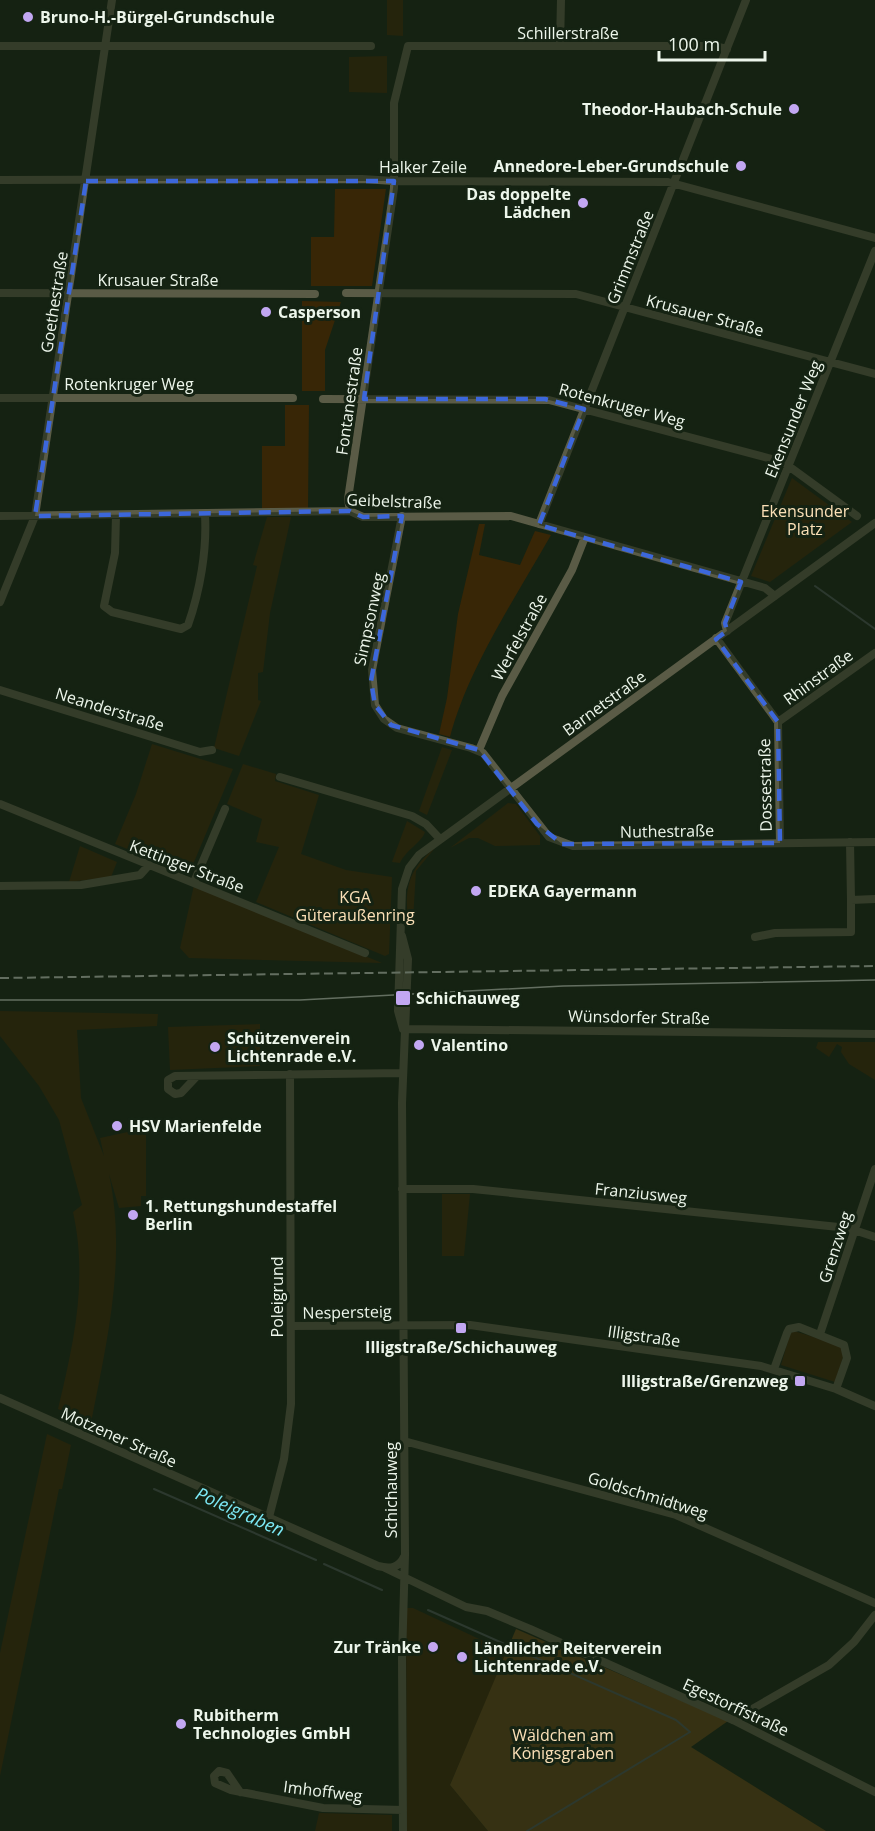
<svg xmlns="http://www.w3.org/2000/svg" width="875" height="1831" font-family="'Open Sans',sans-serif">
	<style>
		.green { fill: #382606 }
		.forest { fill: #5e4314 }
		.lines { fill: none; stroke-linecap: round; stroke-linejoin: round }
		.stream { stroke: #475351; stroke-width: 2 }
		.minor { stroke: #5a5b46; stroke-width: 8 }
		.tram { stroke: #c1cbbf; stroke-width: 1.5 }
		.rail { stroke: #c1cbbf; stroke-width: 2; stroke-dasharray: 9 4.5; stroke-linecap: butt }
		.marked { fill: none; stroke: #3c67db; stroke-width: 4.5; stroke-dasharray: 12 8; stroke-linejoin: round }
		.poi-dot { fill: #c2a7f2; stroke: #152313; stroke-width: 2 }
		.labels { text-anchor: middle; stroke-width: 6; stroke-linejoin: round; paint-order: stroke }
		.poi-label { font-size: 16px; font-weight: bold; fill: #edf6eb; stroke: #152313; text-anchor: start }
		.street-label { font-size: 16px; fill: #edf6eb; stroke: #152313 }
		.park-label { font-size: 16px; fill: #fbe0b7; stroke: #152313 }
		.water-label { font-size: 18px; font-style: italic; fill: #7deaf7; stroke: #152313 }
	</style>
	<rect width="100%" height="100%" fill="#152313"/>
	<!-- green -->
	<path class="green" d="M387,0H403V36L387,35Z
		M387,56V93L349,92V57Z
		M335,189H386L372,286H311V237H334Z
		M302,301L341,302L325,350V391H302Z
		M285,405H309L308,510H262V446H285Z
		M792,478L852,522L770,582L751,576Z
		M267,517H291L270,613L263,672L258,673V700L261,701L239,756L214,748L257,566L253,565Z
		M479,524H485L479,555L520,565L535,531L551,535C516,597 468,668 450,737L439,734L447,698L458,614Z
		M152,744L233,769L189,874L115,844L136,794Z
		M442,747L452,750L427,815L419,811Z
		M243,764L276,774L275,781L319,795L301,854L346,870L392,877L389,954L385,956L256,902L279,847L256,842L262,819L227,804Z
		M508,803L516,804L540,836V845L495,846L478,838H469L450,848Z
		M407,821L425,832C422,842 406,850 400,863L392,862Z
		M80,846L117,862L111,877L69,882Z
		M435,848L416,871L413,920L408,918C404,888 410,867 435,848Z
		M194,885L382,963L189,958L180,948Z
		M0,1011L158,1014L157,1026L77,1030L81,1098L104,1156L100,1138L146,1128V1196H141V1206L119,1208L109,1174C127,1259 107,1340 91,1423L58,1409C74,1342 88,1280 73,1212L82,1205L59,1120L39,1086L0,1036Z
		M260,1024V1066L170,1070L168,1027Z
		M818,1042H875V1080L849,1064L841,1052L842,1047L837,1044L829,1057L816,1048Z
		M442,1194H470L464,1256H442Z
		M794,1331L840,1345L844,1354L835,1382L781,1365L790,1334Z
		M47,1434L71,1445L62,1489H59L0,1776V1653Z
		M406,1608H413L507,1652L450,1785L488,1831H407Z
		M319,1813L392,1815V1831H315Z"/>
	<!-- forest -->
	<path class="forest" d="M516,1629L728,1721L691,1747L826,1831H488L450,1785Z"/>
	<g class="lines">
		<!-- stream -->
		<path class="stream" d="M815,586L875,629
			M154,1489L316,1560
			M324,1564L382,1590
			M428,1610L676,1720L690,1732L527,1831"/>
		<!-- minor -->
		<path class="minor" d="M0,46H371
			M560,46L561,0
			M0,180L362,179L394,181L668,182L875,238
			M0,293L315,294
			M346,293L576,294L875,374
			M0,398H293
			M323,399L549,400L783,462L857,516
			M350,511L348,499L394,188V103L408,46H714L727,49
			M116,515L115,553L104,606L112,612L181,629L188,625C200,591 207,550 205,515
			M0,516L350,511L363,517L511,516L765,588L775,596
			M402,516L372,670L375,705L384,719L397,728L471,748L483,753L549,837L573,846L875,842
			M539,524L746,0
			M0,602L35,516L112,0
			M727,631L725,623L875,251
			M716,638L778,722L780,843
			M0,690L200,752L212,750
			M778,722L875,653
			M479,750L502,696L572,570L585,537
			M280,777L412,816L426,824L440,839
			M0,804L365,953
			M850,842L851,900L875,899
			M194,882L225,809
			M0,886L81,885L140,875L148,866
			M402,936L408,959L402,1103L405,1555L402,1658L403,1831
			M755,937L775,933L851,932V900
			M403,1029L398,1011L402,889L409,868L419,855L875,523
			M403,1029L875,1034
			M197,1076L181,1093L175,1094L168,1089V1080L175,1076L402,1073
			M402,1189H473L848,1228L875,1237
			M291,1326L470,1325L761,1366L836,1389L875,1406
			M820,1334L875,1169
			M774,1369L787,1333L789,1329L799,1327L844,1345L847,1358L836,1389
			M0,1398L378,1566C390,1569 399,1568 404,1557
			M404,1441L676,1515L875,1603
			M269,1517L284,1459L291,1404L290,1074
			M385,1568L466,1607L487,1611L530,1629L733,1720L875,1792
			M733,1720L829,1665L854,1642L875,1615
			M240,1792L227,1773L219,1771L214,1776L215,1783L231,1790L323,1808L403,1810"/>
		<!-- tram -->
		<path class="tram" d="M0,1000H300L563,986L875,980"/>
		<!-- rail -->
		<path class="rail" d="M0,978L875,966"/>
	</g>
	<!-- marked area -->
	<path d="M0 0H875V1831H0ZM86,181H394L364,399H545L584,409L539,525L741,582L725,623L727,631L716,639L778,722L780,843L562,844L537,824L479,750L391,725L375,705L371,681L402,516L363,517L350,511L35,516Z" fill="#152313" fill-opacity=".55" fill-rule="evenodd"/>
	<path class="marked" d="M86,181H394L364,399H545L584,409L539,525L741,582L725,623L727,631L716,639L778,722L780,843L562,844L537,824L479,750L391,725L375,705L371,681L402,516L363,517L350,511L35,516Z"/>
	<!-- markers -->
	<g class="poi-dot">
		<circle cx="28" cy="17" r="6"/>
		<circle cx="794" cy="109" r="6"/>
		<circle cx="741" cy="166" r="6"/>
		<circle cx="583" cy="203" r="6"/>
		<circle cx="266" cy="312" r="6"/>
		<circle cx="476" cy="891" r="6"/>
		<rect x="395" y="990" width="16" height="16" rx="3"/>
		<circle cx="419" cy="1045" r="6"/>
		<circle cx="215" cy="1047" r="6"/>
		<circle cx="117" cy="1126" r="6"/>
		<circle cx="133" cy="1215" r="6"/>
		<rect x="455" y="1322" width="12" height="12" rx="3"/>
		<rect x="794" y="1375" width="12" height="12" rx="3"/>
		<circle cx="433" cy="1647" r="6"/>
		<circle cx="462" cy="1657" r="6"/>
		<circle cx="181" cy="1724" r="6"/>
	</g>
	<g class="labels">
		<!-- poi labels -->
		<g class="poi-label">
			<text x="40" y="23">Bruno-H.-Bürgel-Grundschule</text>
			<text x="782" y="115" text-anchor="end">Theodor-Haubach-Schule</text>
			<text x="729" y="172" text-anchor="end">Annedore-Leber-Grundschule</text>
			<text x="571" y="200" text-anchor="end">Das doppelte<tspan x="571" dy="18">Lädchen</tspan></text>
			<text x="278" y="318">Casperson</text>
			<text x="488" y="897">EDEKA Gayermann</text>
			<text x="416" y="1004">Schichauweg</text>
			<text x="227" y="1044">Schützenverein<tspan x="227" dy="18">Lichtenrade e.V.</tspan></text>
			<text x="431" y="1051">Valentino</text>
			<text x="129" y="1132">HSV Marienfelde</text>
			<text x="145" y="1212">1. Rettungshundestaffel<tspan x="145" dy="18">Berlin</tspan></text>
			<text x="461" y="1353" text-anchor="middle">Illigstraße/Schichauweg</text>
			<text x="788" y="1387" text-anchor="end">Illigstraße/Grenzweg</text>
			<text x="421" y="1653" text-anchor="end">Zur Tränke</text>
			<text x="474" y="1654">Ländlicher Reiterverein<tspan x="474" dy="18">Lichtenrade e.V.</tspan></text>
			<text x="193" y="1721">Rubitherm<tspan x="193" dy="18">Technologies GmbH</tspan></text>
		</g>
		<!-- street labels -->
		<g class="street-label">
			<text x="568" y="39">Schillerstraße</text>
			<text x="423" y="173">Halker Zeile</text>
			<text transform="translate(630 257) rotate(-68)" y="6">Grimmstraße</text>
			<text x="158" y="286">Krusauer Straße</text>
			<text transform="translate(54 302) rotate(-81)" y="6">Goethestraße</text>
			<text transform="translate(705 315) rotate(15)" y="6">Krusauer Straße</text>
			<text x="129" y="390">Rotenkruger Weg</text>
			<text transform="translate(349 401) rotate(-82)" y="6">Fontanestraße</text>
			<text transform="translate(622 405) rotate(15)" y="6">Rotenkruger Weg</text>
			<text transform="translate(793 419) rotate(-68)" y="6">Ekensunder Weg</text>
			<text transform="translate(394 501) rotate(2)" y="6">Geibelstraße</text>
			<text transform="translate(369 619) rotate(-78)" y="6">Simpsonweg</text>
			<text transform="translate(519 637) rotate(-61)" y="6">Werfelstraße</text>
			<text transform="translate(818 677) rotate(-36)" y="6">Rhinstraße</text>
			<text transform="translate(604 703) rotate(-36)" y="6">Barnetstraße</text>
			<text transform="translate(110 709) rotate(17)" y="6">Neanderstraße</text>
			<text transform="translate(765 785) rotate(-91)" y="6">Dossestraße</text>
			<text transform="translate(667 831) rotate(-1)" y="6">Nuthestraße</text>
			<text transform="translate(187 866) rotate(21)" y="6">Kettinger Straße</text>
			<text transform="translate(639 1017) rotate(1)" y="6">Wünsdorfer Straße</text>
			<text transform="translate(641 1193) rotate(6)" y="6">Franziusweg</text>
			<text transform="translate(835 1247) rotate(-72)" y="6">Grenzweg</text>
			<text transform="translate(277 1297) rotate(-90)" y="6">Poleigrund</text>
			<text transform="translate(347 1312) rotate(-1)" y="6">Nespersteig</text>
			<text transform="translate(644 1336) rotate(8)" y="6">Illigstraße</text>
			<text transform="translate(119 1437) rotate(24)" y="6">Motzener Straße</text>
			<text transform="translate(391 1490) rotate(-90)" y="6">Schichauweg</text>
			<text transform="translate(648 1495) rotate(17)" y="6">Goldschmidtweg</text>
			<text transform="translate(736 1707) rotate(25)" y="6">Egestorffstraße</text>
			<text transform="translate(323 1791) rotate(7)" y="6">Imhoffweg</text>
		</g>
		<!-- park labels -->
		<g class="park-label">
			<text x="805" y="517">Ekensunder<tspan x="805" dy="18">Platz</tspan></text>
			<text x="355" y="903">KGA<tspan x="355" dy="18">Güteraußenring</tspan></text>
			<text x="563" y="1741">Wäldchen am<tspan x="563" dy="18">Königsgraben</tspan></text>
		</g>
		<!-- water labels -->
		<g class="water-label">
			<text transform="translate(240 1512) rotate(24)" y="6">Poleigraben</text>
		</g>
	</g>
	<!-- scale -->
	<path d="M659 51v9h106v-9" fill="none" stroke="#edf6eb" stroke-width="3"/>
	<text x="668" y="51" font-size="18" fill="#edf6eb" stroke="#152313" stroke-width="4.5" paint-order="stroke">100 m</text>
</svg>
